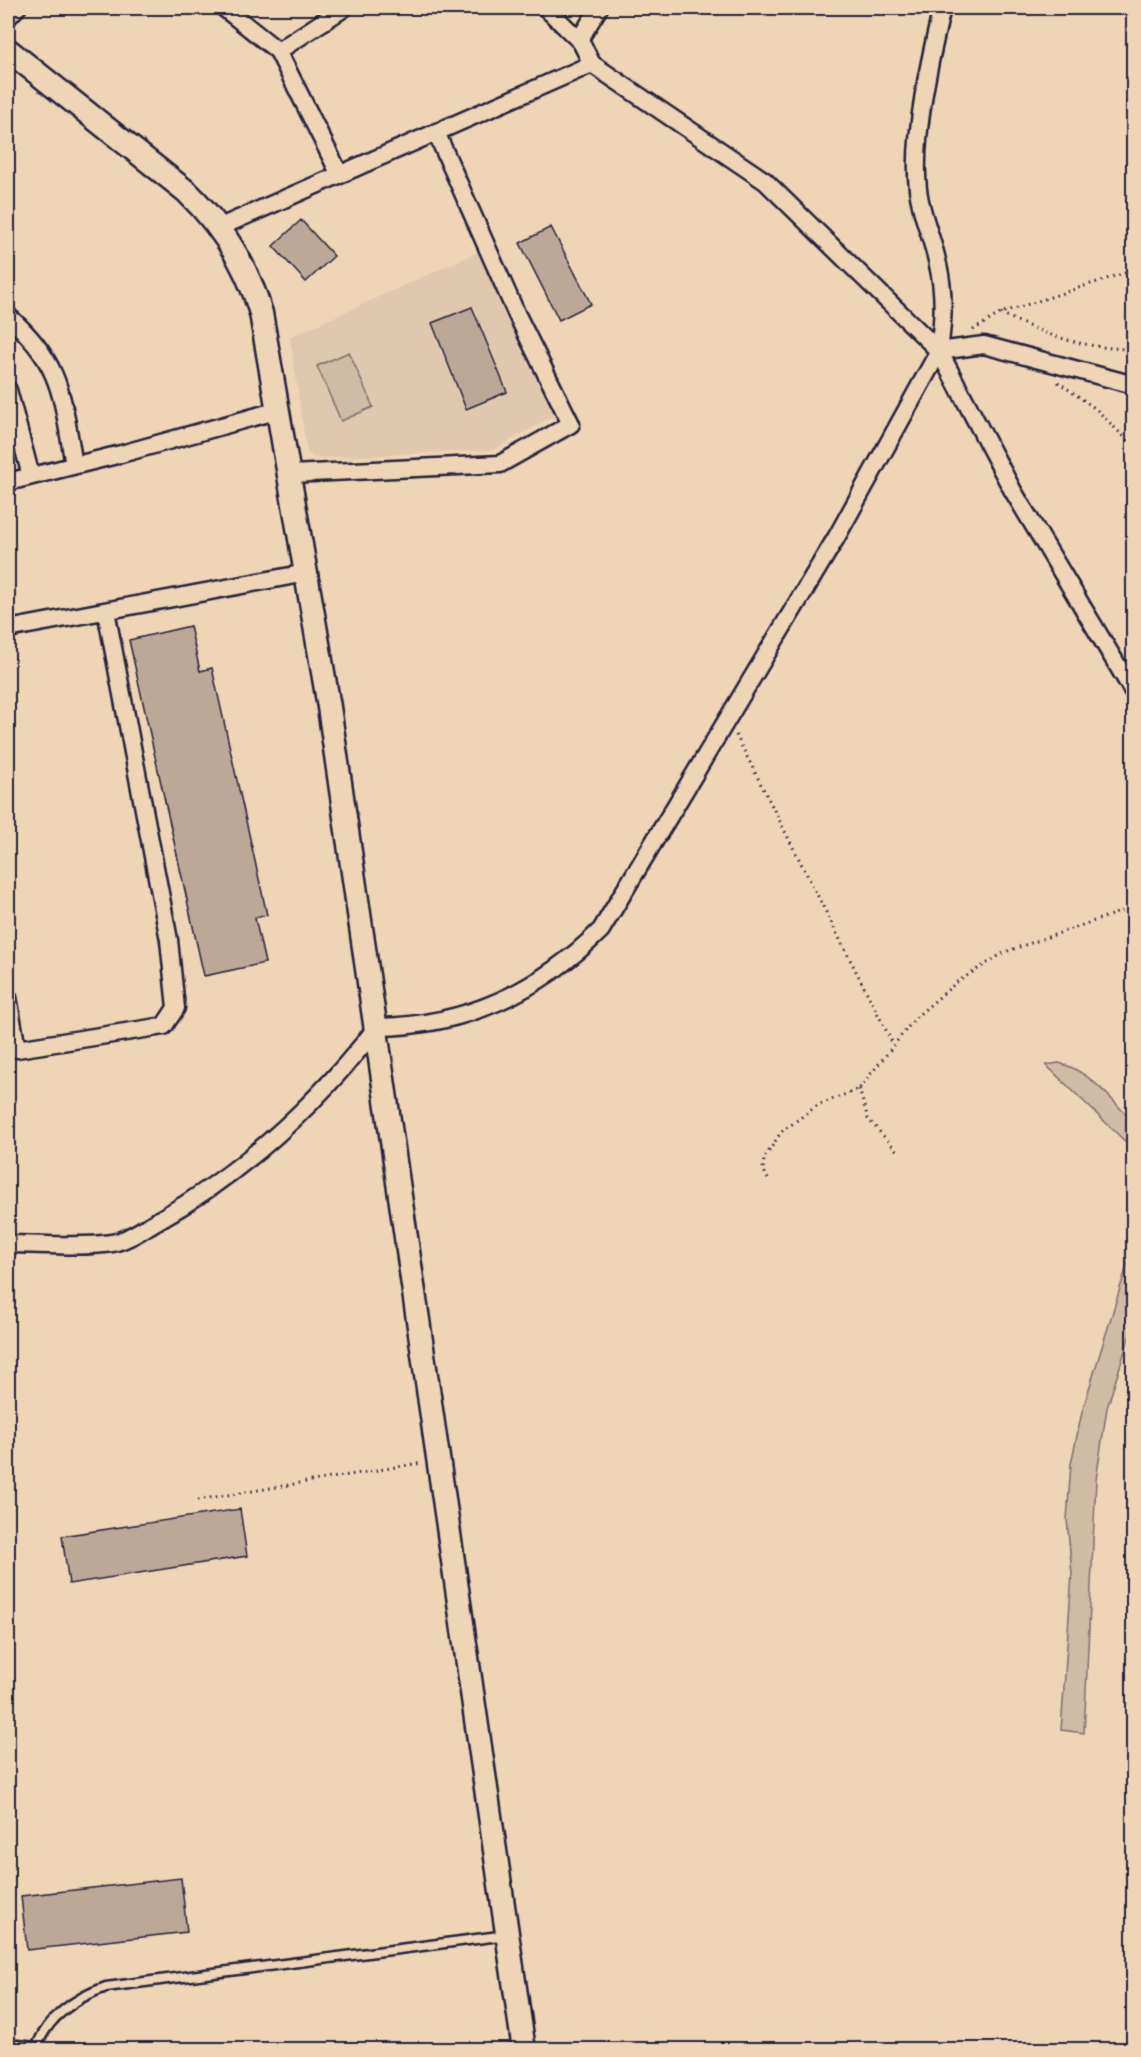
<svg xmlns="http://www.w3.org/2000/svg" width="1141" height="2057" font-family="'Patrick Hand',sans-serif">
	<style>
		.built { fill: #dfc8ad }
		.green { fill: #d1bba4; stroke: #7a6e70; stroke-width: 1.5 }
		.building { fill: #bba897; stroke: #22223b; stroke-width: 1.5 }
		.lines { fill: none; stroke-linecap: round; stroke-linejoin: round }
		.lane-casing { stroke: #22223b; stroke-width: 13 }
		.street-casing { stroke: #22223b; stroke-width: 21 }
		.secondary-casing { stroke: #22223b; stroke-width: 27 }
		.path { stroke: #22223b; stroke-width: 3; stroke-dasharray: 1.5 4.5; stroke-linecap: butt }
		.lane { stroke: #eed5b6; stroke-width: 8 }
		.street { stroke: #eed5b6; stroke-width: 16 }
		.secondary { stroke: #eed5b6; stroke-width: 22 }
	</style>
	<rect width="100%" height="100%" fill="#eed5b6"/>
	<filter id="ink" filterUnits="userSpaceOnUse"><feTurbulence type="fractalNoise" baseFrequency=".0167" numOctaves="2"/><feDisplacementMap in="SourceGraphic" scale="12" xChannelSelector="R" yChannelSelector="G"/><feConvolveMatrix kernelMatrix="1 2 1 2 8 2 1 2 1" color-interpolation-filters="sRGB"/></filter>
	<g filter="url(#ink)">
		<!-- built -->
		<path class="built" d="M480,251L557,414L494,450L315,458L307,452L290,337Z"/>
		<!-- green -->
		<path class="green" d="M349,352L373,407L341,421L317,366Z
			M1059,1063C1089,1070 1113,1101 1133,1122V1149L1046,1065Z
			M1133,1246V1325L1107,1408L1096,1480L1084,1733L1061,1730L1072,1574L1067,1519L1071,1464L1082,1412Z"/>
		<!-- building -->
		<path class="building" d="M301,220L334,256L306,282L273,246Z
			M551,227L591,304L559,320L520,243Z
			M472,307L507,392L466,409L432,323Z
			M190,626L200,671L212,668L267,915L255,918L265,963L204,976L129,640Z
			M240,1509L247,1556L69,1584L62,1536Z
			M181,1878L187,1932L27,1950L21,1896Z"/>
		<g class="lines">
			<defs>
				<path id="lane" d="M8,23L22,8
					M8,1266L9,1244
					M8,2044L36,2047
					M36,2050C45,2018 77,1997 106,1987L507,1935"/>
				<path id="street" d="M224,8L278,51L340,175
					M546,8L581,42L592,64
					M579,40L599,8
					M278,51L344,8
					M220,227L592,64L765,181L939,351L1013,491L1134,693
					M8,316C63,364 62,398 74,465
					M939,351L984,345L1134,385
					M8,390L31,476
					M290,474L500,464L571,424L517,315L436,132
					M8,482L121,454L279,410
					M8,629L306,573
					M8,997L17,1049L164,1026L176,1008L169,940L106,611
					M8,1244C41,1244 79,1248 112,1243C127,1241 144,1228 157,1221C244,1172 316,1105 377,1027C466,1026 538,992 601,930L836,538L939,351C943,322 945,294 938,265C933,239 921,216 918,189C912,137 930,59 942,8"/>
				<path id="secondary" d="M8,50L187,192C223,227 247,265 261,313L329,707L524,2050"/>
			</defs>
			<!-- lane casing -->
			<use href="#lane" class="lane-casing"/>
			<!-- street casing -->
			<use href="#street" class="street-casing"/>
			<!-- secondary casing -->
			<use href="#secondary" class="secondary-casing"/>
			<!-- path -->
			<path class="path" d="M1001,313C1043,335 1086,349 1134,349
				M973,330L1001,313L1134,270
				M1058,382L1096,409L1134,447
				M736,735L893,1044
				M859,1089L868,1119L899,1153
				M768,1179L763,1169L764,1159L781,1132L818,1105L859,1089L916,1017L957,982L1005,952L1134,907
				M198,1500L421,1463"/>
			<!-- lane -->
			<use href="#lane" class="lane"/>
			<!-- street -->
			<use href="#street" class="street"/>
			<!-- secondary -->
			<use href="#secondary" class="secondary"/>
		</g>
	</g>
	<!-- margin -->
	<rect width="1141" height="2057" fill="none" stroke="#eed5b6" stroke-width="30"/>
	<rect x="15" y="15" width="1111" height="2027" fill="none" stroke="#22223b" stroke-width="2" filter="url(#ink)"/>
</svg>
